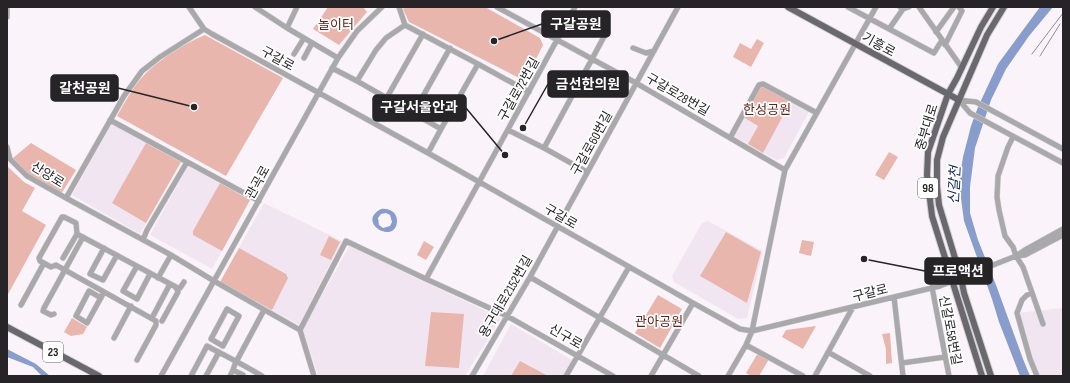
<svg xmlns="http://www.w3.org/2000/svg" width="1070" height="383" font-family="'Sofia Sans Condensed','Noto Sans KR',sans-serif">
	<style>
		.built { fill: #f1e5f1 }
		.green { fill: #e9b6ae }
		.water { fill: #889dcc; fill-rule: evenodd }
		.lines { fill: none; stroke-linecap: round; stroke-linejoin: round }
		.minor-casing { stroke: #d4cfd4; stroke-width: 6 }
		.major-casing { stroke: #d4cfd4; stroke-width: 8 }
		.minor { stroke: #a9a8ab; stroke-width: 5 }
		.major { stroke: #69686e; stroke-width: 6 }
		.tram { stroke: #928e92; stroke-width: 1 }
		.labels { text-anchor: middle; stroke-width: 3.5; stroke-linejoin: round; paint-order: stroke }
		.shield { fill: #fff; stroke: #676667; stroke-width: 1 }
		.shield-label { font-size: 12px; font-weight: bold; fill: #262426 }
		.park-label { font-size: 13px; fill: #69221a; stroke: #fff }
		.street-label { font-size: 13px; fill: #262426; stroke: #fff }
		.water-label { font-size: 14px; font-style: italic; fill: #11265e; stroke: #fff }
		.leader { fill: none; stroke: #262426; stroke-width: 1.5 }
		.callout-dot { fill: #262426; stroke: #fff; stroke-width: 1.5 }
		.callout { fill: #262426; stroke: #262426; stroke-width: 1.5 }
		.callout-label { font-size: 14px; text-anchor: middle; font-weight: bold; fill: #fff }
	</style>
	<rect width="100%" height="100%" fill="#faf4fa"/>
	<!-- built -->
	<path class="built" d="M791,101L809,110V112L784,158L777,160L763,153Z
		M743,117L758,126L748,144L733,136Z
		M112,123L181,162L140,234L72,195Z
		M188,166L250,200L212,269L150,235Z
		M264,203L342,241L299,325L220,282Z
		M708,221L763,251L747,318L738,319L674,282L672,276L702,223Z
		M350,245L399,270L501,318L465,376H318L303,329Z
		M1063,308V376H1037L1017,313Z
		M511,324L572,360L563,376H483Z"/>
	<!-- green -->
	<path class="green" d="M328,7H363L367,12L339,45L313,29Z
		M406,7H485L540,38L543,45L525,81L409,22L403,9Z
		M205,35L283,78L226,176L117,116C125,102 134,85 145,74C159,60 187,42 205,35Z
		M757,39L764,43L751,67L733,57L740,43L751,49Z
		M765,86L791,101L763,153L748,144L758,126L743,117L759,87Z
		M31,143L76,170L61,194L28,174L13,158Z
		M146,143L181,162L146,223L112,203Z
		M889,152L898,157L884,180L875,175Z
		M7,166L24,182L35,188L22,211L46,225L7,296Z
		M220,183L250,200L222,251L193,235V231Z
		M726,232L761,252L747,303L700,276Z
		M329,236L340,242L331,260L320,255Z
		M802,240L814,242L811,256L799,253Z
		M424,241L434,247L426,260L417,255Z
		M239,248L286,274L288,278L272,310L220,282Z
		M658,295L682,309L660,348L635,333Z
		M431,312L464,314L459,368L425,366Z
		M72,318L87,327L83,334L71,336L64,332Z
		M816,326L803,349L782,337L786,330Z
		M890,333L892,363L886,364V349L882,334Z
		M758,353L769,359L759,376H751L746,373Z
		M520,361L548,376H511Z"/>
	<!-- water -->
	<path class="water" d="M1040,7H1053L1029,36L1006,69L991,100L975,148L970,187V213L978,240L996,285L1023,359L1030,376H1020L999,322L992,299L964,221L959,183L963,157L971,126L978,107L998,64Z
		M381,209C389,208 397,212 397,221C396,246 355,223 381,209ZM386,213L390,215L392,222L390,226L383,228L379,225L378,218L381,214Z
		M7,349L36,364L50,376H42L33,367L7,357Z"/>
	<g class="lines">
		<defs>
			<path id="minor" d="M189,7L204,29L212,34L428,153L693,303L740,329L752,331L940,286L1016,256L1025,250L1063,229
				M255,7L287,28L338,58
				M399,7L405,25L478,64L441,129L357,81L376,50L386,38L405,25
				M497,7L636,83L785,170
				M575,7L426,279L507,316L613,376
				M848,7L934,53L942,40
				M919,7L962,68
				M903,9L909,7
				M7,17V7
				M287,28L297,7
				M204,29L160,57L142,71L124,96L66,198L171,255L214,281L300,330
				M889,29L903,9L900,7
				M936,32L954,7
				M945,45L962,11L959,7
				M633,48L646,53L654,51
				M294,54L304,38
				M304,58L312,43
				M478,64L529,92
				M332,68L357,81
				M386,99L423,34
				M413,114L450,48
				M110,120L259,201
				M508,130L544,148L606,33
				M1013,137L1008,147L998,176L997,197L999,210L1005,236L1013,247L1016,256L1023,267L1043,324
				M730,138L759,85L763,84L817,113
				M7,147L10,159L27,176L66,198
				M544,148L587,172
				M1063,149L976,102L959,100L970,113L1063,163
				M428,153L441,129
				M77,234L176,287L178,292L162,321
				M143,240L147,230L187,162
				M104,248L90,274L103,280L117,255
				M1017,256L1025,255L1063,235
				M63,258L77,234L76,223L64,217H62L39,258L40,261L51,267L56,265L156,321V325L137,360
				M137,266L123,291L137,299L150,274
				M530,277L699,376
				M158,278L171,255
				M932,287L949,376
				M176,288H180L184,282
				M1032,293L1027,295L1022,300L1017,313L1030,359L1037,376
				M894,297L903,376
				M101,298L89,291L76,316L87,323L104,292
				M21,305L44,263
				M227,309L239,316L223,346L211,339Z
				M54,314L51,315L43,311L44,308L83,237
				M152,318L170,284
				M114,338L131,306
				M746,345L803,376
				M828,352L870,376
				M902,363L945,357
				M233,370L243,375L242,376
				M161,376L338,58L357,31L382,7
				M191,376L207,346C226,356 244,365 262,376
				M206,376L219,352
				M230,376L233,370L235,364L264,310
				M314,376L300,330L346,241L426,279
				M472,376L530,277L678,7
				M566,376L629,267
				M651,376L693,303
				M728,376L746,345L752,331L785,170L876,7
				M815,376L853,307"/>
			<path id="major" d="M788,7L959,100
				M7,327L99,376
				M982,376L932,216L927,175L928,152L948,94L957,78L981,27L993,7
				M991,376L964,293L961,278L939,205L937,186V160L943,137L959,100L987,35L1004,7"/>
		</defs>
		<!-- minor casing -->
		<use href="#minor" class="minor-casing"/>
		<!-- major casing -->
		<use href="#major" class="major-casing"/>
		<!-- minor -->
		<use href="#minor" class="minor"/>
		<!-- major -->
		<use href="#major" class="major"/>
		<!-- tram -->
		<path class="tram" d="M1032,54L1063,13
			M1040,56L1060,24"/>
	</g>
	<g class="labels">
		<!-- shield labels -->
		<g class="shield">
			<rect x="918" y="178" width="20" height="20" rx="3"/>
			<rect x="43" y="342" width="20" height="20" rx="3"/>
		</g>
		<g class="shield-label">
			<text x="928" y="192">98</text>
			<text x="53" y="356">23</text>
		</g>
		<!-- park labels -->
		<g class="park-label">
			<text x="336" y="29">놀이터</text>
			<text x="767" y="114">한성공원</text>
			<text x="659" y="326">관아공원</text>
		</g>
		<!-- street labels -->
		<g class="street-label">
			<text transform="translate(879 44) rotate(29)" y="5">기흥로</text>
			<text transform="translate(278 58) rotate(29)" y="5">구갈로</text>
			<text transform="translate(518 89) rotate(-61)" y="5">구갈로72번길</text>
			<text transform="translate(678 94) rotate(30)" y="5">구갈로28번길</text>
			<text transform="translate(926 127) rotate(-73)" y="5">중부대로</text>
			<text transform="translate(591 143) rotate(-61)" y="5">구갈로60번길</text>
			<text transform="translate(48 174) rotate(32)" y="5">산양로</text>
			<text transform="translate(257 182) rotate(-61)" y="5">관곡로</text>
			<text transform="translate(561 216) rotate(30)" y="5">구갈로</text>
			<text transform="translate(870 292) rotate(-14)" y="5">구갈로</text>
			<text transform="translate(505 296) rotate(-60)" y="5">용구대로2152번길</text>
			<text transform="translate(951 330) rotate(79)" y="5">신갈로58번길</text>
			<text transform="translate(566 336) rotate(30)" y="5">신구로</text>
		</g>
		<!-- water labels -->
		<g class="water-label">
			<text transform="translate(954 185) rotate(-87)" y="5">신갈천</text>
		</g>
	</g>
	<!-- callouts -->
	<path class="leader" d="M494 41L542 24M523 128L548 84M194 107L118 88M505 155L466 108M864 259L925 271"/>
	<g class="callout-dot">
		<circle cx="494" cy="41" r="4"/>
		<circle cx="523" cy="128" r="4"/>
		<circle cx="194" cy="107" r="4"/>
		<circle cx="505" cy="155" r="4"/>
		<circle cx="864" cy="259" r="4"/>
	</g>
	<g class="callout">
		<rect x="542" y="11" width="68" height="26" rx="4"/>
		<rect x="548" y="71" width="80" height="26" rx="4"/>
		<rect x="51" y="75" width="67" height="26" rx="4"/>
		<rect x="373" y="95" width="93" height="26" rx="4"/>
		<rect x="925" y="258" width="67" height="26" rx="4"/>
	</g>
	<g class="callout-label">
		<text x="576" y="29">구갈공원</text>
		<text x="588" y="89">금선한의원</text>
		<text x="85" y="93">갈천공원</text>
		<text x="419" y="112">구갈서울안과</text>
		<text x="958" y="276">프로액션</text>
	</g>
	<!-- border -->
	<rect width="1070" height="383" fill="none" stroke="#262426" stroke-width="16"/>
</svg>
